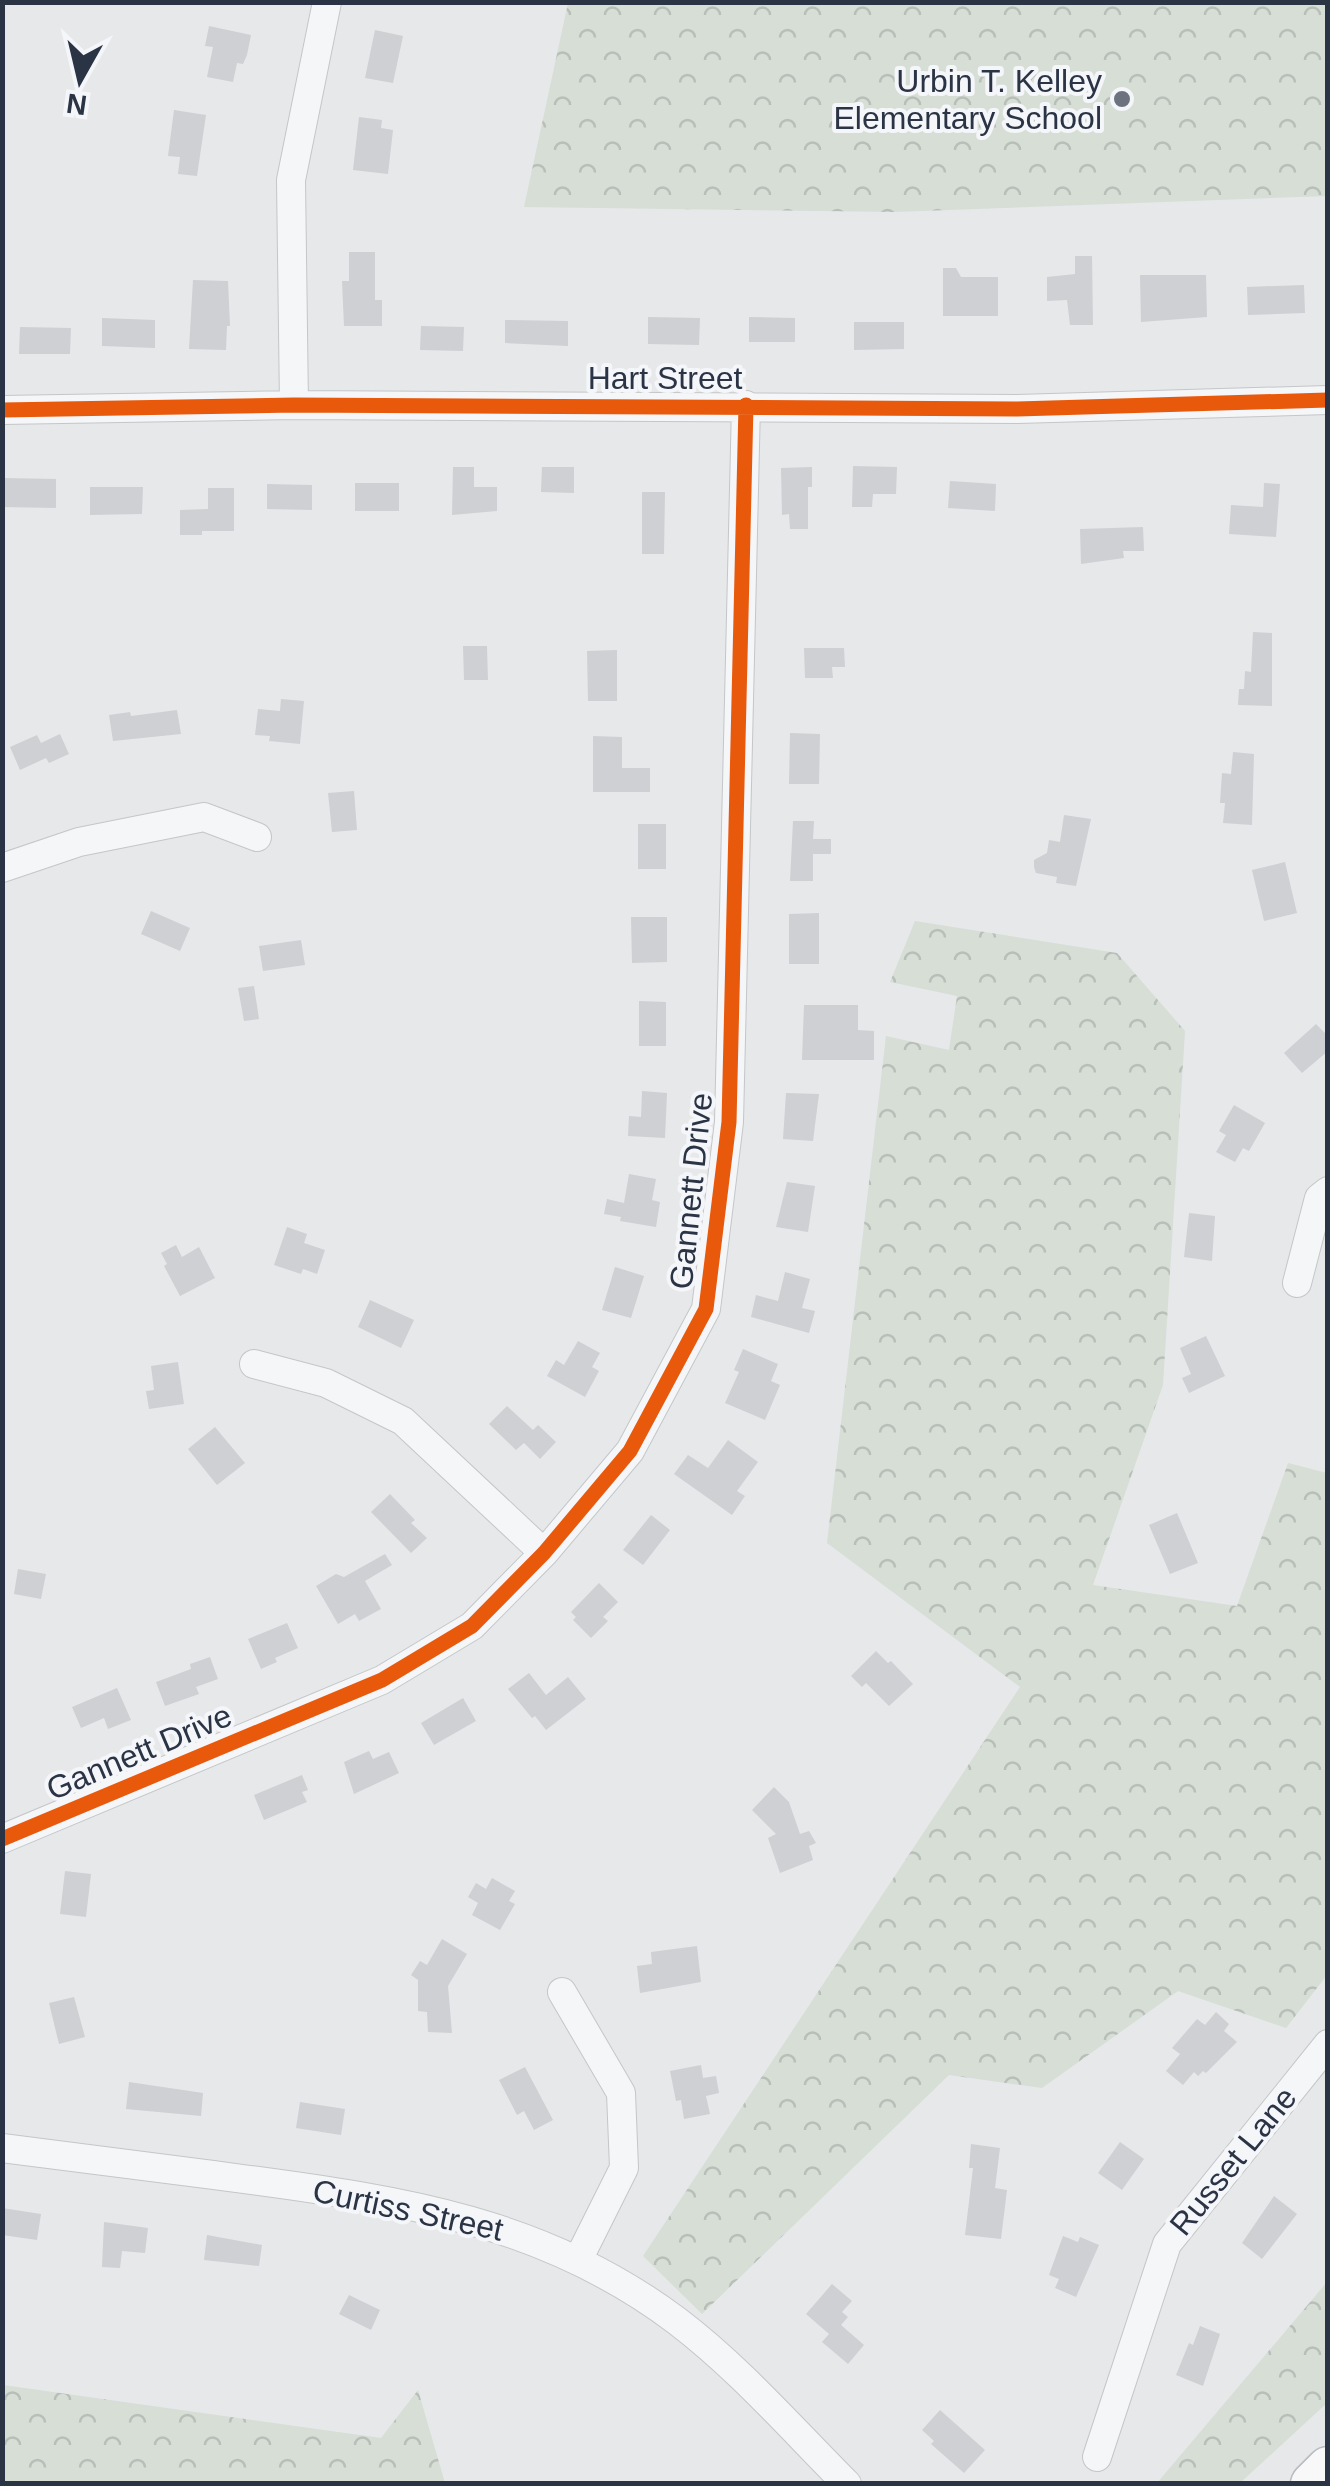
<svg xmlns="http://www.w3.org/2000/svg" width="1330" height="2486" font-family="Arial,sans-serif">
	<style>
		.forest { fill: url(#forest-crowns) }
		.building { fill: #ced0d3 }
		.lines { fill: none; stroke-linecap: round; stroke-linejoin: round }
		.minor-casing { stroke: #c4c6c8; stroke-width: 30 }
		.highway-casing { stroke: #b8bbbf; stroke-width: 45 }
		.minor { stroke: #f5f6f7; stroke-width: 28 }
		.highway { stroke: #f8f8f8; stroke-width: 42 }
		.cycleway-casing { stroke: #f4f6f9; stroke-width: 21 }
		.cycleway { stroke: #e8590c; stroke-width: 15 }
		.poi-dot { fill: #6c737f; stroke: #f4f6f9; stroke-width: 4 }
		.labels { text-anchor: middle; stroke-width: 8; stroke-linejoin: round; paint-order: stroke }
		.poi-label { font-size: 32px; fill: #2b3445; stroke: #f4f6f9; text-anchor: end }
		.street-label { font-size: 32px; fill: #2b3445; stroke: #f4f6f9 }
	</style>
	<defs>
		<pattern id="forest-crowns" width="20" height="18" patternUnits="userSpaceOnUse" patternTransform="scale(2.5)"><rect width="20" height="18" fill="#d6ded6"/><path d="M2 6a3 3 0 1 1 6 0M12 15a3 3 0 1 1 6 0" fill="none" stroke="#b8bfb9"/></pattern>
	</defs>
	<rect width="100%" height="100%" fill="#e6e8ea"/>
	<!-- forest -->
	<path class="forest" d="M568,3H1327V196L894,212L524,207Z
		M915,921L1117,953L1185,1031L1163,1385L1093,1585L1237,1606L1288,1463L1327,1473V1975L1286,2028L1178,1991L1042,2088L949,2075L702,2314L643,2256L1020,1687L827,1543L886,1036L949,1050L957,996L890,982Z
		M1327,2282V2403L1240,2483H1157Z
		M3,2385L381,2438L418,2390L445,2483H3Z"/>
	<!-- building -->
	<path class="building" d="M209,26L251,35L247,55L243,64L237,63L233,82L207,77L213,47L205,46Z
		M375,30L403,36L393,83L365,78Z
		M174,110L206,115L197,176L178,174L180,157L168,156Z
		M359,117L382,120L381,128L393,130L388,174L353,170Z
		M349,252H375V300H382V326H344L342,281H349Z
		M1075,256H1092L1093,325H1070L1067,300L1047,301V277L1075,274Z
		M943,268H956L961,277H998V316H943Z
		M1140,275H1206L1207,317L1141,322Z
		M193,280L228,281L230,326H227L226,350L189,349Z
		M1304,285L1305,313L1248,315L1247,287Z
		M648,317L700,318L699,345L648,344Z
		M749,317L795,318V342H749Z
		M102,318L155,320V348L102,346Z
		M505,320L568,321V346L505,343Z
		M854,322H904V349L854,350Z
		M421,326L464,327L463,351L420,350Z
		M20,327L71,328L70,354H19Z
		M853,466L897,467L896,494H873L872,507H852Z
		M453,467H474V487H497V511L452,515Z
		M542,467H574V493L541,492Z
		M812,467V487H808V529H790L789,514L782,515L781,468Z
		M2,478L56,479V508L2,507Z
		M950,481L996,484L995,511L948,508Z
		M355,483H399V511H355Z
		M1264,483L1280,484L1276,537L1229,534L1231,505L1263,507Z
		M267,484L312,485V510L267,509Z
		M90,487H143L142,514L90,515Z
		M208,488H234V531H202V535H180V510L208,509Z
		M642,492H665L664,554H642Z
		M1143,527L1144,551H1123L1124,558L1081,564L1080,529Z
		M1253,632L1272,633V706L1238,705L1239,689H1244L1245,671L1251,672Z
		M463,646H487L488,680H464Z
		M804,648H844L845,667H832L833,678H805Z
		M617,650V701H588L587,651Z
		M281,699L304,701L300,744L269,741L270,736L255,735L258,709L280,711Z
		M177,710L181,734L113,741L109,715L130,712L131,716Z
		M790,733L820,734L819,784H789Z
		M60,734L69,754L49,763L46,758L20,770L10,747L37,735L41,743Z
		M593,736L622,737V768H650V792H593Z
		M1233,752L1254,754L1252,825L1223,823L1225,803H1220L1222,773L1231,774Z
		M354,791L357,830L332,832L328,793Z
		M1064,815L1091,819L1076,886L1056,883L1057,877L1036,873L1034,867V860L1047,853L1049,840L1060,842Z
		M793,821H814L813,839H831V854H813V881H790Z
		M638,824H666V869H638Z
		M1285,862L1297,913L1264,921L1252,870Z
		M151,911L190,928L180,951L141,934Z
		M819,913V964H789V914Z
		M631,917H667V962L632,963Z
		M301,940L305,965L263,971L259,946Z
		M254,986L259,1019L244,1021L238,988Z
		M639,1001L666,1002V1046H639Z
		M804,1005H858V1030L874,1031V1060H802Z
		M1316,1024L1328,1036V1051L1302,1073L1284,1053Z
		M642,1091L667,1093L665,1138L628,1136L629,1116L641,1117Z
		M786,1093L819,1094L813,1141L783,1139Z
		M1234,1105L1265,1123L1249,1151L1243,1148L1235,1162L1216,1152L1226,1135L1219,1131Z
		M629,1174L656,1179L652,1200L660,1202L656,1227L620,1221L621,1217L604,1214L607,1199L624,1203Z
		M787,1182L815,1186L808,1232L776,1227Z
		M1189,1213L1215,1216L1212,1261L1184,1257Z
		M287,1227L307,1234L304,1243L325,1250L317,1274L303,1269L301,1274L274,1265Z
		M176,1245L182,1257L199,1247L215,1278L180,1296L164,1266L167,1264L161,1253Z
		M615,1267L644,1276L631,1318L602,1310Z
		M785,1272L810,1279L802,1308L815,1311L809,1333L751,1317L756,1295L778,1301Z
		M370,1300L414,1320L401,1348L358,1327Z
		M1206,1336L1225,1376L1189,1393L1182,1378L1191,1374L1180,1348Z
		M578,1341L600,1353L592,1367L599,1371L585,1397L547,1376L556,1360L564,1365Z
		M743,1349L778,1364L771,1381L780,1385L765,1420L725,1403L739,1372L734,1370Z
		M178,1362L184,1404L149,1409L146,1391L154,1390L151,1366Z
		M507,1406L533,1430L538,1425L556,1442L540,1459L524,1443L516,1450L489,1424Z
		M215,1427L245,1463L217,1485L188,1449Z
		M728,1440L758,1462L737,1491L745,1496L732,1515L674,1474L688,1455L708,1468Z
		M390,1494L415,1520L411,1523L427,1538L411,1553L371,1512Z
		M1177,1513L1198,1563L1170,1574L1149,1525Z
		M651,1515L670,1530L643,1565L623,1550Z
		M385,1554L392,1565L365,1581L381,1609L359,1621L355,1614L338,1624L316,1586L336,1574L344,1577Z
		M18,1569L46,1574L41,1599L14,1594Z
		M599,1583L618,1602L603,1617L608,1621L591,1638L573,1620L576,1617L571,1612Z
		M287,1623L298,1648L275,1658L277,1662L261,1669L248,1639Z
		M876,1651L888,1663L891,1661L913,1684L889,1706L866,1683L862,1687L851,1676Z
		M210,1657L218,1679L196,1687L199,1694L165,1706L156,1682L191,1669L190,1664Z
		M529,1673L546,1695L568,1677L586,1699L546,1730L535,1716L532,1718L508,1689Z
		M117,1688L131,1720L108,1729L104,1718L81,1728L72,1707Z
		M463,1698L476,1721L434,1745L421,1723Z
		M369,1751L373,1759L389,1752L399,1773L354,1794L344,1762Z
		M302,1775L308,1790L302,1792L307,1802L264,1820L254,1795Z
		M774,1787L789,1802L800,1834L809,1831L816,1843L809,1846L813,1860L780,1873L768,1838L776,1834L752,1810Z
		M65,1871L91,1874L86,1917L60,1914Z
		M492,1878L515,1891L509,1901L515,1904L500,1930L472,1915L478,1903L468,1897L476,1883L486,1889Z
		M442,1939L467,1954L448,1986L452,2033L428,2032L427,2012L418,2011V1980L411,1975L420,1961L427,1965Z
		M697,1946L701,1982L640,1993L637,1966L652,1964L651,1952Z
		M74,1997L85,2037L59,2044L49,2003Z
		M1216,2012L1229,2024L1224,2031L1237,2042L1206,2073L1203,2071L1198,2076L1194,2072L1183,2085L1166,2071L1180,2054L1172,2048L1197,2019L1205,2025Z
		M701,2065L703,2078L716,2076L719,2093L706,2096L710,2114L684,2119L681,2100L676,2101L670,2071Z
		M525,2067L553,2120L534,2130L524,2111L517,2115L499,2080Z
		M129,2082L203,2093L201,2116L126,2109Z
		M300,2102L345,2109L341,2135L296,2128Z
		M1120,2142L1144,2159L1122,2190L1098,2173Z
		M971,2144L1000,2148L995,2188L1007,2190L1001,2239L965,2235L973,2168H969Z
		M1274,2196L1297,2214L1262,2259L1242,2243Z
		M2,2208L41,2214L37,2240L2,2235Z
		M104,2222L148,2228L145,2253L122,2251L120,2268L102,2267Z
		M207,2235L262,2245L259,2266L204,2260Z
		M1063,2236L1078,2242L1080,2237L1099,2245L1076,2297L1055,2288L1059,2279L1049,2275Z
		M832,2284L852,2301L842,2312L848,2317L841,2325L864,2345L848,2364L822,2342L829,2334L806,2314Z
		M349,2295L380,2310L371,2330L339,2314Z
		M1200,2326L1220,2334L1203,2386L1176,2375L1189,2343L1193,2345Z
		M940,2410L985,2450L964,2473L931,2444L934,2441L922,2430Z"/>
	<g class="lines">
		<defs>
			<path id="minor" d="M294,405L291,180L327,2
				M2,410L294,405L1017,409L1328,400
				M2,868L79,842L204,817L257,837
				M1297,1283L1319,1198L1328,1191
				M254,1364L326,1383L403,1421L544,1553
				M2,1839L382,1680L472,1626L544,1553L630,1451L706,1309L729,1122L746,405
				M562,1992L621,2093L624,2168L578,2260
				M2,2148C83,2158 163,2168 243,2179C402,2200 546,2222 677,2321C739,2368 792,2429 847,2484
				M1097,2457L1167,2244L1328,2044"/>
			<path id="highway" d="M1312,2484L1328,2468"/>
		</defs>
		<!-- minor casing -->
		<use href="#minor" class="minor-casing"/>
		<!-- highway casing -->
		<use href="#highway" class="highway-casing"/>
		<!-- minor -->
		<use href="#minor" class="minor"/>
		<!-- highway -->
		<use href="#highway" class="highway"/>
		<defs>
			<path id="cycleway" d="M2,410L294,405L1017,409L1328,400
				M2,1839L382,1680L472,1626L544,1553L630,1451L706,1309L729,1122L746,405"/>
		</defs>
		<!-- cycleway casing -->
		<use href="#cycleway" class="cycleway-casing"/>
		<!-- cycleway -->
		<use href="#cycleway" class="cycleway"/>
	</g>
	<!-- markers -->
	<circle class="poi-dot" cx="1122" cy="99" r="10"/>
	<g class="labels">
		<!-- poi labels -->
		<g class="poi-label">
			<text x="1102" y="92">Urbin T. Kelley<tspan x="1102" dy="37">Elementary School</tspan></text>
		</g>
		<!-- street labels -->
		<g class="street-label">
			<text x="665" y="389">Hart Street</text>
			<text transform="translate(691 1191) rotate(-84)" y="11">Gannett Drive</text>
			<text transform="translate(139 1752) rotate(-23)" y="11">Gannett Drive</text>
			<text transform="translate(1233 2161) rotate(-51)" y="11">Russet Lane</text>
			<text transform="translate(408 2210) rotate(12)" y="11">Curtiss Street</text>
		</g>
	</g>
	<!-- border -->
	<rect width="1330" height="2486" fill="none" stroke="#2b3445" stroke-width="10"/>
	<!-- north arrow -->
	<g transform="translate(80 80) rotate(188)" stroke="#f4f6f9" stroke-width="8" paint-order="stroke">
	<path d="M0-8L18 38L0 25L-18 38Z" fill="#2b3445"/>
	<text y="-15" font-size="28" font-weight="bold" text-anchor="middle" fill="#2b3445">N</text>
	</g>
</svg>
